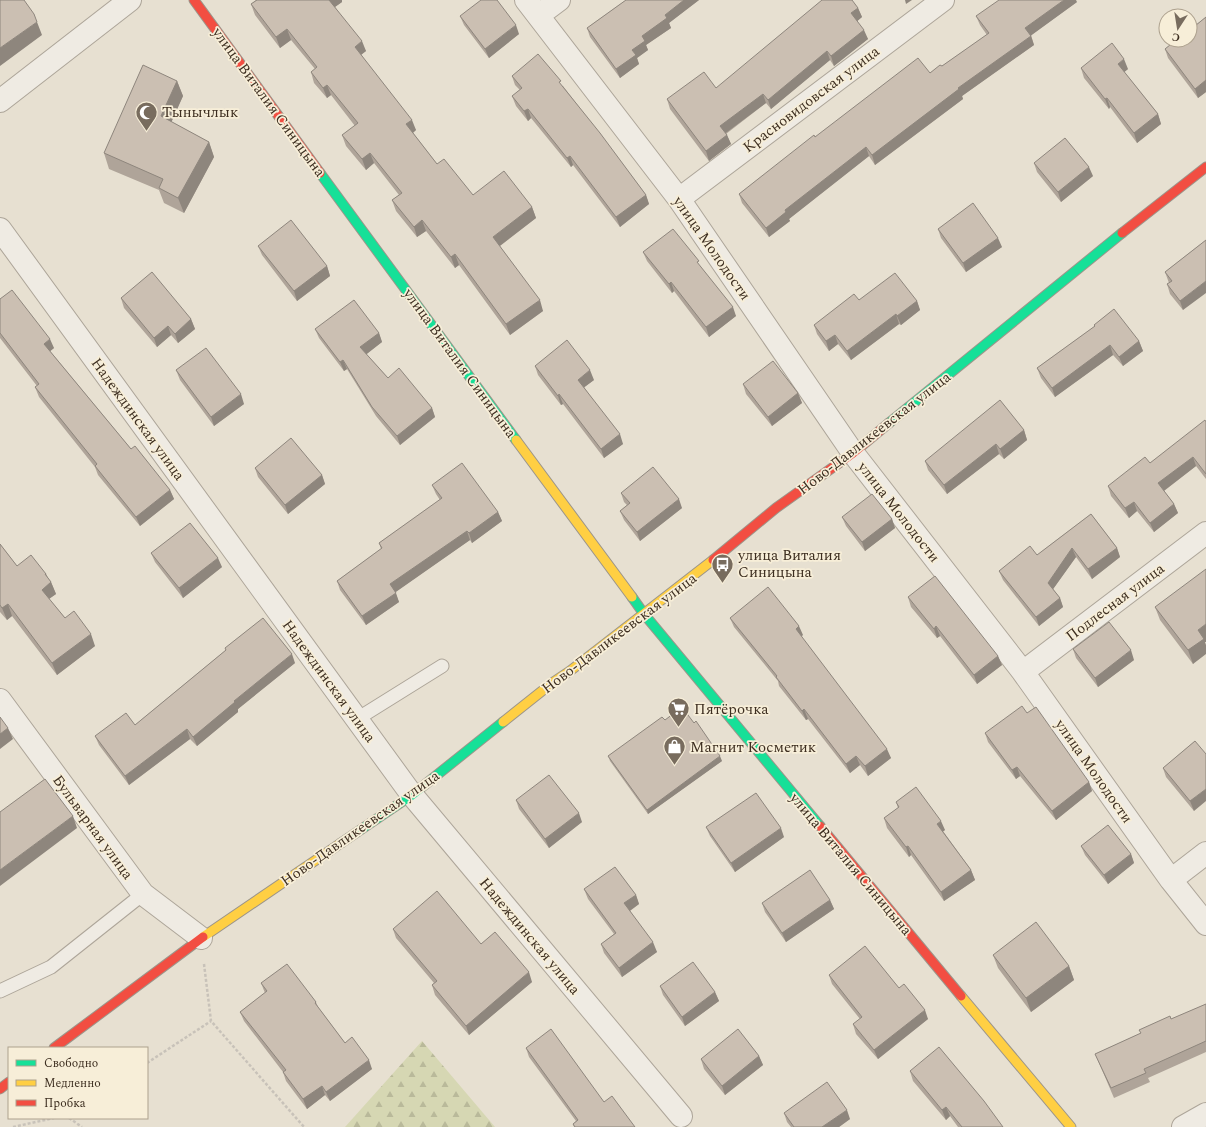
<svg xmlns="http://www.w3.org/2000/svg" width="1206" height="1127" font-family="Spectral,serif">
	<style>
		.forest { fill: url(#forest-firs) }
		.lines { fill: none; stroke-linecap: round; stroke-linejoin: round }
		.lane-casing { stroke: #ada599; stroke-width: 15 }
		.street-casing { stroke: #ada599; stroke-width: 24 }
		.fast-casing { stroke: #9c958a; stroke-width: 11 }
		.slow-casing { stroke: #9c958a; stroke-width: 11 }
		.jam-casing { stroke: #9c958a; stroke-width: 11 }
		.path { stroke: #c8c2b9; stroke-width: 2.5; stroke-dasharray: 3 2; stroke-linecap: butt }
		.lane { stroke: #efebe3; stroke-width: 13 }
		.street { stroke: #efebe3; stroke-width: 22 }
		.fast { stroke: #16e098; stroke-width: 9 }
		.slow { stroke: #ffcf43; stroke-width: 9 }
		.jam { stroke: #f24e42; stroke-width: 9 }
		.wall { fill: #afa499 }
		.shaded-wall { fill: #8e867d }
		.building { fill: #cbbfb2; stroke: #8e867d }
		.labels { text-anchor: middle; stroke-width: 3.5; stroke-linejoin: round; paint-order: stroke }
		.street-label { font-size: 15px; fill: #3d2e20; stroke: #f7eed8 }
		.poi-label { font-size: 15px; fill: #3d2e20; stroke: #f7eed8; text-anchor: start }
	</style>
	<defs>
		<pattern id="forest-firs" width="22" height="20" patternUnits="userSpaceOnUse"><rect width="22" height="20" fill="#d6d7b3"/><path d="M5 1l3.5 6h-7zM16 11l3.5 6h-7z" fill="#b9b99a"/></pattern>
	</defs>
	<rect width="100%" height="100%" fill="#e7e0d1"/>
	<!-- forest -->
	<path class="forest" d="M422,1041L495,1127H345Z"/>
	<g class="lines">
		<defs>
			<path id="lane" d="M357,719L442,666
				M0,991L51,967L143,894"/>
			<path id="street" d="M526,0L679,199L853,453L1023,672L1171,880L1206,924
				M539,15L559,0
				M0,101L130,0
				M679,199L943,0
				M0,229L412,795L681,1116
				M1023,672L1206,533
				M0,700L143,894L201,938
				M1171,880L1206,853
				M1183,1127L1206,1114"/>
			<path id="fast" d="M320,173L516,440
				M889,423L1122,233
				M632,597L644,614L820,826
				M341,843L412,795L503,722"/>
			<path id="slow" d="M516,440L632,597
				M503,722L552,683L570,671L713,560
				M203,937L341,843
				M961,996L1071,1127"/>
			<path id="jam" d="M194,0L320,173
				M1122,233L1206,167
				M713,560L776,508L853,453L889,423
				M820,826L961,996
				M54,1048L203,937
				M0,1089L9,1082"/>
		</defs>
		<!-- lane casing -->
		<use href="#lane" class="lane-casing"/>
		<!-- street casing -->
		<use href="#street" class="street-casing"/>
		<!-- fast casing -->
		<use href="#fast" class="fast-casing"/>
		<!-- slow casing -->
		<use href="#slow" class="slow-casing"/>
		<!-- jam casing -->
		<use href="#jam" class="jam-casing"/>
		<!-- path -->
		<path class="path" d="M204,964L211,1021L304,1127
			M147,1063L211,1021
			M69,1118L82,1127
			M13,1127L54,1118"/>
		<!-- lane -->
		<use href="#lane" class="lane"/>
		<!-- street -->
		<use href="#street" class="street"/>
		<!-- fast -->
		<use href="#fast" class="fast"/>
		<!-- slow -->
		<use href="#slow" class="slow"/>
		<!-- jam -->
		<use href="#jam" class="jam"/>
	</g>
	<!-- wall -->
	<path class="wall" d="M256,0H342V2L335,7L366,51L361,55L416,130L413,133L437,164L473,195L532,207L536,218L500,246L543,311L510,335L459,265L455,268L426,231L417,237L396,211L392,200L399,195L374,163L366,170L346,146L342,135L355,126L331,95L327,98L314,83L311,72L315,69L291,40L280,48L255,15L251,4Z
		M626,0H699L669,23L671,28L646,45L648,50L637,58L639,64L620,78L590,37L587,28Z
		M1077,2L1031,35L1034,45L962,96L963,99L875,165L869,156L789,219L790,221L769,237L742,203L739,194L815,137L942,66L987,35L980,25L976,16Z
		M858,8L862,17L857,21L868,39L834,66L830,60L771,109L766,103L726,134L727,135L731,144L709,161L670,109L667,99L716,88Z
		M460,16L519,34L489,58L464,25Z
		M1206,17V92L1198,98L1168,58L1165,49Z
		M1081,68L1128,69L1124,72L1158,114L1161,124L1137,143L1110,107L1109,109L1084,78Z
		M512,76L563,86L646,195L649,204L620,227L573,165L571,167L531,118L528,121L516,106L512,96L520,90L515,85Z
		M177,81L183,96L171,122L209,142L214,157L184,213L164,203L159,190L109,169L104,153Z
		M1034,163L1093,176L1061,202L1037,172Z
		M938,229L1002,247L966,272L941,238Z
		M1206,240L1183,310L1170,294L1167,284L1169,283L1165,272Z
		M258,246L327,266L330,276L297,301L262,255Z
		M643,252L700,266L736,316L709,337L674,291L672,293L647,261Z
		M121,298L191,319L195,329L178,343L171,335L157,347L124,308Z
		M0,299L54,348L50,351L131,449L170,490L174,499L140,526L98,475L95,467L39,397L35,387L37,386L0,338Z
		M859,300L917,301L920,310L901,325L899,324L851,360L838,344L829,351L817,334L814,325Z
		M1094,325L1139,341L1143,351L1123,366L1113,355L1055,397L1041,378L1037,368L1094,327Z
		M315,329L379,333L382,342L366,354L388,378L432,408L435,417L400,445L376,416L347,369L344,371L319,338Z
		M535,366L594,380L584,387L623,444L604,458L563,404L561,405L538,375Z
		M176,370L244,404L214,426L180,380Z
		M743,384L798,393L802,403L772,426L746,394Z
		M1206,422V479L1196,466L1164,491L1174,504L1178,513L1154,532L1137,511L1129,518L1111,496L1108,486L1150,463Z
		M1024,430L1027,440L1004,459L999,454L947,494L928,470L925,461Z
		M255,468L322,475L325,484L288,514L258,477Z
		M432,485L498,512L502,521L472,543L470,540L395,592L399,602L366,625L340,590L337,581L381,549L379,543L440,500L436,494Z
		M621,493L682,508L640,541L624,520L620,511L627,505L624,502Z
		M1091,514L1117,548L1120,557L1092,579L1076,557L1053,589L1060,598L1063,607L1039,626L1003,580L999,571L1037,555Z
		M842,517L892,519L895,528L865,551L846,526Z
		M0,544L17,566L46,574L48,578L51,582L56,594L49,599L65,618L95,646L57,675L12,616L7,620L0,612Z
		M151,553L222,567L183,598L155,562Z
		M908,597L998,656L1002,665L977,684L940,636L937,638L911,607Z
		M1155,607L1205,642L1193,664L1160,620Z
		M730,618L803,635L801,636L891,758L868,776L860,765L850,773L808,719L806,720L779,686L778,681L734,627Z
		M225,648L295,663L238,709V712L197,746L190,739L129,785L99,745L95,736L135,725L226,650Z
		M1073,649L1134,660L1098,687L1076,658Z
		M665,720L722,761L648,814L610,761L608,756Z
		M985,733L1089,782L1092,791L1056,820L1020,776L1016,779L988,742Z
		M1195,741L1194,811L1166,777L1163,768Z
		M516,800L582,822L549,848L519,809Z
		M896,802L945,830L943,831L971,870L975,880L944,901L911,855L909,857L887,828L884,818L898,808Z
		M706,827L784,837L735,872L710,836Z
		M1081,846L1131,854L1134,863L1108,884L1085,855Z
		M584,889L636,895L639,904L630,911L657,952L622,977L604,953L601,944L614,934L588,899Z
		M830,900L834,909L786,942L765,912L762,903Z
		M393,929L481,944L532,982L469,1035L435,995L432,985L434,983L396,938Z
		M993,955L1069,966L1074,980L1031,1012L998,968Z
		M829,975L899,988L928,1019L878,1059L856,1034L853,1024L860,1019L832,984Z
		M261,983L316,1002L318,1007L345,1043L372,1069L330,1101L325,1095L307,1109L286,1081L283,1072L244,1021L240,1012L265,993Z
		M660,986L715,992L719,1001L685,1026L663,995Z
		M1206,1004V1052L1148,1078L1150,1082L1114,1098L1099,1063L1095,1054Z
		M526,1048L604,1102L635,1127H574L573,1124L576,1121L529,1057Z
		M759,1056L763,1065L725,1095L704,1069L701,1059Z
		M910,1071L1003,1127H958L950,1116L946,1120L913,1081Z
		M784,1113L850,1119L839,1127H791L787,1122Z"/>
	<!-- shaded-wall -->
	<path class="shaded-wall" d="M329,0H342V2L332,9Z
		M684,0H699L669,23L671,28L646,45L648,50L637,58L639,64L620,78L616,69L632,50L642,36L665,15Z
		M905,0H912L906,4Z
		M1064,0H1076L1077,2L1029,37L1025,28Z
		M858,8L862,17L855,23L851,13Z
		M37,22L42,35L0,66V48Z
		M516,25L519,34L489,58L485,49Z
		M287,29L291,40L280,48L276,37Z
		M864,30L868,39L834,66L831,56Z
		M1031,36L1034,45L962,96L963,99L875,165L872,155L958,88Z
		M362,41L366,51L358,57L355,47Z
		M827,51L830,60L771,109L768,100Z
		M1124,59L1128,69L1122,74L1118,64Z
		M1206,80V92L1198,98L1195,89Z
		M177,81L183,96L167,132L161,116Z
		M327,85L331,95L327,98L323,88Z
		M763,94L766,103L723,135L720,126Z
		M1107,98L1110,107L1109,109L1105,99Z
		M528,109L531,118L528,121L524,111Z
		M1158,114L1161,124L1137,143L1134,133Z
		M412,120L416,130L410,135L406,124Z
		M727,135L731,144L709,161L706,151Z
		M209,142L214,157L184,213L178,198Z
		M866,147L869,156L789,219L790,221L769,237L766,228L785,210Z
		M370,153L374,163L366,170L362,159Z
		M570,156L573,165L571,167L567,158Z
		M1089,167L1093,176L1061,202L1058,192Z
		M646,195L649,204L620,227L616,217Z
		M532,207L536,218L497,248L493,237Z
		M422,220L426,231L417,237L414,227Z
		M998,238L1002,247L966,272L963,263Z
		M455,254L459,265L455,268L451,257Z
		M327,266L330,276L297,301L294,291Z
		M1206,281V293L1183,310L1180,301Z
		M671,282L674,291L672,293L669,284Z
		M540,300L543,311L510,335L506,324Z
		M917,301L920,310L901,325L897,316Z
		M733,307L736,316L709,337L706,327Z
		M896,314L899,324L851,360L847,351Z
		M191,319L195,329L178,343L175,334Z
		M168,326L171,335L157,347L154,338Z
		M379,333L382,342L363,357L360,347Z
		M835,335L838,344L829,351L826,341Z
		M50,339L54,348L48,353L44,344Z
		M1139,341L1143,351L1123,366L1119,357Z
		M1110,345L1113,355L1055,397L1052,388Z
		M343,360L347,369L344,371L340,362Z
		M590,370L594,380L582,389L578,380Z
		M798,393L802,403L772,426L768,417Z
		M241,394L244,404L214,426L211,417Z
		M559,394L563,404L561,405L558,396Z
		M432,408L435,417L400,445L397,436Z
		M1024,430L1027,440L1004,459L1000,449Z
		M620,434L623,444L604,458L601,449Z
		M996,444L999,454L947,494L944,485Z
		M1193,457L1196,466L1161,493L1158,483Z
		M322,475L325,484L288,514L285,505Z
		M170,490L174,499L140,526L136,517Z
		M679,499L682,508L640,541L637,532Z
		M1134,502L1137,511L1129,518L1125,508Z
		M1174,504L1178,513L1154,532L1150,523Z
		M498,512L502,521L472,543L469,533Z
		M892,519L895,528L865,551L862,542Z
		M467,531L470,540L393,594L390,584Z
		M1072,548L1076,557L1051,592L1048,583Z
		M1117,548L1120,557L1092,579L1088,569Z
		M218,558L222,567L183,598L179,588Z
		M45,574H46L50,583L51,582L56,594L46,601L42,590Z
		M396,593L399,602L366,625L362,616Z
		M1060,598L1063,607L1039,626L1036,617Z
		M8,604L12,616L7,620L2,608Z
		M1206,624V642H1205L1206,645V654L1193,664L1188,650L1198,630Z
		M799,626L803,635L799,638L796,629Z
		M936,626L940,636L937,638L934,629Z
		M91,634L95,646L57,675L52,663Z
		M1131,650L1134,660L1098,687L1095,678Z
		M292,654L295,663L238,709V712L197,746L193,737L234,701Z
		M998,656L1002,665L977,684L974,675Z
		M804,709L808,719L806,720L802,711Z
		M8,728L13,739L0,749V734Z
		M187,729L190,739L129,785L125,776Z
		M887,749L891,758L868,776L865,766Z
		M720,756L722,761L648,814L647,810Z
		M856,756L860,765L850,773L846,764Z
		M1017,767L1020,776L1016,779L1012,770Z
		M1089,782L1092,791L1056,820L1052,811Z
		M1206,789V801L1194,811L1190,801Z
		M579,813L582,822L549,848L545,839Z
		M73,816L77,828L0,886V870Z
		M941,821L945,830L941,833L937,824Z
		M781,828L784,837L735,872L731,863Z
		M908,846L911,855L909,857L906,847Z
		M1131,854L1134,863L1108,884L1104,875Z
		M971,870L975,880L944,901L941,892Z
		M636,895L639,904L628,912L624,903Z
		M830,900L834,909L786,942L782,933Z
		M653,942L657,952L622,977L619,968Z
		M1069,966L1074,980L1031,1012L1026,998Z
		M529,972L532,982L469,1035L466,1026Z
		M715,992L719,1001L685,1026L682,1017Z
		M925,1010L928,1019L878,1059L874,1050Z
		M759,1056L763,1065L725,1095L722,1086Z
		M369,1060L372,1069L330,1101L326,1092Z
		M322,1086L325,1095L307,1109L303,1099Z
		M946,1107L950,1116L946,1120L942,1110Z
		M847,1110L850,1119L839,1127H822Z"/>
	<!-- building -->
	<path class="building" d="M0,0H24L34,14L37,22L0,48Z
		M257,0H329L362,41L355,47L412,120L406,124L437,164L444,159L473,195L504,171L532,207L493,237L540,300L506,324L455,254L451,257L422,220L414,227L392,200L402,193L370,153L362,159L342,135L358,123L327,85L323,88L311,72L317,67L287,29L276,37L251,4Z
		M481,0H497L516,25L485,49L460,16Z
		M626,0H684L665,15L667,18L642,36L645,41L632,50L636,55L616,69L587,28Z
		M822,0H852L858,8L851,13L864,30L831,56L827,51L768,100L763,94L720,126L727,135L706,151L667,99L704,72L716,88Z
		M999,0H1064L1025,28L1031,36L958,88L959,89L872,155L866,147L785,210L786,212L766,228L739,194L814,135L815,137L918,58L930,73L940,65L942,66L989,33L976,16Z
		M1206,17V80L1195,89L1165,49L1176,40H1190V30Z
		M1112,43L1124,59L1118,64L1158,114L1134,133L1107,98L1105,99L1081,68Z
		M538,54L561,81L559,82L600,133L646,195L616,217L570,156L567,158L528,109L524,111L512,96L522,88L512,76Z
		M143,65L177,81L161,116L209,142L178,198L159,188L163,179L104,153Z
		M1065,138L1089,167L1058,192L1034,163Z
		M973,203L998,238L963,263L938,229Z
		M291,220L327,266L294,291L258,246Z
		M673,229L699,261L697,262L733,307L706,327L671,282L669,284L643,252Z
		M1206,240V281L1180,301L1167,284L1172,281L1165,272Z
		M152,272L191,319L175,334L168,326L154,338L121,298Z
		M895,273L917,301L897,316L896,314L847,351L835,335L826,341L814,325L854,294L859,300Z
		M12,290L50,339L44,344L131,449L135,446L170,490L136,517L95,466L97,464L35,387L39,384L0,333V299Z
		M354,300L379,333L360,347L388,378L399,368L432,408L397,436L372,407L343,360L340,362L315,329Z
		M1114,309L1139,341L1119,357L1110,345L1052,388L1037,368L1095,326L1094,325Z
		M567,340L590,370L578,380L620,434L601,449L559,394L558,396L535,366Z
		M206,348L241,394L211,417L176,370Z
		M773,361L798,393L768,417L743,384Z
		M1000,400L1024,430L1000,449L996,444L944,485L925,461Z
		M1205,420L1206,422V474L1193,457L1158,483L1174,504L1150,523L1134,502L1125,508L1108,486L1145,457L1150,463Z
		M291,438L322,475L285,505L255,468Z
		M462,463L498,512L469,533L467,531L390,584L396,593L362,616L337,581L382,548L379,543L442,498L432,485Z
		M653,467L679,499L637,532L620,511L630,503L621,493Z
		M872,494L892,519L862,542L842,517Z
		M1091,514L1117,548L1088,569L1072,548L1048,583L1060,598L1036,617L999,571L1030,546L1037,555Z
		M190,523L218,558L179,588L151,553Z
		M0,544L17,566L31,555L46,574H45L51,582L42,590L65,618L74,611L91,634L52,663L8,604L2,608L0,605Z
		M1206,569V624L1198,630L1204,639L1188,650L1155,607Z
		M935,576L998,656L974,675L936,626L934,629L908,597Z
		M768,587L799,626L796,629L887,749L865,766L856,756L846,764L804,709L802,711L776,677L777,676L730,618Z
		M263,618L292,654L234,701L235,702L193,737L187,729L125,776L95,736L126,713L135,725L226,650L225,648Z
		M1109,622L1131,650L1095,678L1073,649Z
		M1022,706L1027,713L1036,707L1089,782L1052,811L1017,767L1012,770L985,733Z
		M682,707L694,723L696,721L720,756L647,810L608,756L662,717L665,720Z
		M0,717L8,728L0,734Z
		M1195,741L1206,754V789L1190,801L1163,768Z
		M549,775L579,813L545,839L516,800Z
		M45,779L73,816L0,870V812Z
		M916,787L941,821L937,824L971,870L941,892L908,846L906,847L884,818L899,807L896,802Z
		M756,793L781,828L731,863L706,827Z
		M1108,825L1131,854L1104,875L1081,846Z
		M615,867L636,895L624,903L653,942L619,968L601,944L616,933L584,889Z
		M810,870L830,900L782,933L762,903Z
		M437,891L481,944L495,932L529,972L466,1026L432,985L437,981L393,929Z
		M1036,922L1069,966L1026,998L993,955Z
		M865,946L899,988L904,984L925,1010L874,1050L853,1024L862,1017L829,975Z
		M693,962L715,992L682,1017L660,986Z
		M287,964L316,1002L315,1003L345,1043L352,1037L369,1060L326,1092L322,1086L303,1099L283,1072L286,1070L240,1012L267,991L261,983Z
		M1206,1004V1041L1144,1069L1146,1073L1111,1088L1095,1054L1141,1033L1139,1030L1170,1016L1171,1019Z
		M551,1029L604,1102L612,1096L635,1127H575L573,1124L578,1120L526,1048Z
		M738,1029L759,1056L722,1086L701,1059Z
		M939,1047L984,1101L1003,1127H962L946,1107L942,1110L910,1071Z
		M827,1082L847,1110L822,1127H794L784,1113Z"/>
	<!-- icons -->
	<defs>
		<symbol id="mosque-pin" viewBox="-11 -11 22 30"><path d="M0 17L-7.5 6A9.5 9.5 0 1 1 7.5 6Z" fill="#786c5e" stroke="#f7eed8"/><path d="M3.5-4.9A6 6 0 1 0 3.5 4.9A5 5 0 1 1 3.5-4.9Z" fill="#fff"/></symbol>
		<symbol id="bus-pin" viewBox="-11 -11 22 30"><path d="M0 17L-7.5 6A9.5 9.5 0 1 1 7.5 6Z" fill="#786c5e" stroke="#f7eed8"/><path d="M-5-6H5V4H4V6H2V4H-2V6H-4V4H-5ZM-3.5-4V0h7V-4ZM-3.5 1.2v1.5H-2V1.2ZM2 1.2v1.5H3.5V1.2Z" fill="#fff"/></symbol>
		<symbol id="supermarket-pin" viewBox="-11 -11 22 30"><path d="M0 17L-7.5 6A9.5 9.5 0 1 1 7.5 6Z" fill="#786c5e" stroke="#f7eed8"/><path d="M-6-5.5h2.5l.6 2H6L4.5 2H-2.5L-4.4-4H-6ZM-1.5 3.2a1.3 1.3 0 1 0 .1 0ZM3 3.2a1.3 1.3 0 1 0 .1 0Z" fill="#fff"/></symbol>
		<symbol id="shop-pin" viewBox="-11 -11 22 30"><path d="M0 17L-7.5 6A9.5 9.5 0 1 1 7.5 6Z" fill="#786c5e" stroke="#f7eed8"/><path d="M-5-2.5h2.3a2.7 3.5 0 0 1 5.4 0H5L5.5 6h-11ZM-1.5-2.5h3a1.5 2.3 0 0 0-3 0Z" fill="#fff"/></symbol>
	</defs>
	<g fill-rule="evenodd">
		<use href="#mosque-pin" x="134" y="100" width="25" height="34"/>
		<use href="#bus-pin" x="710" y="552" width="25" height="34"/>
		<use href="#supermarket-pin" x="666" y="696" width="25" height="34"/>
		<use href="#shop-pin" x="662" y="734" width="25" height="34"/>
	</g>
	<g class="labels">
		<!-- street labels -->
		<g class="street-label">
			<text transform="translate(811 99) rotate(-37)" y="5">Красновидовская улица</text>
			<text transform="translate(269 102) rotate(54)" y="5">улица Виталия Синицына</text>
			<text transform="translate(712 248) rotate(55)" y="5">улица Молодости</text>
			<text transform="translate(460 363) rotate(54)" y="5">улица Виталия Синицына</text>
			<text transform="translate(138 419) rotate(54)" y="5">Надеждинская улица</text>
			<text transform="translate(874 433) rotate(-38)" y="5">Ново-Давликеевская улица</text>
			<text transform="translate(899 512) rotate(52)" y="5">улица Молодости</text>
			<text transform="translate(1115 602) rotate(-37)" y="5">Подлесная улица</text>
			<text transform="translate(619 633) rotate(-37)" y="5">Ново-Давликеевская улица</text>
			<text transform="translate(329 681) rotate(54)" y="5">Надеждинская улица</text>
			<text transform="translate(1094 771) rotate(55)" y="5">улица Молодости</text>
			<text transform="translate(93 827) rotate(54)" y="5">Бульварная улица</text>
			<text transform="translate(360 828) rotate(-35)" y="5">Ново-Давликеевская улица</text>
			<text transform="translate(851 864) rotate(50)" y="5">улица Виталия Синицына</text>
			<text transform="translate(530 936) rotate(50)" y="5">Надеждинская улица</text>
		</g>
		<!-- poi labels -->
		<g class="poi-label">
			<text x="162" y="117">Тынычлык</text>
			<text x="738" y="560">улица Виталия<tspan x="738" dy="17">Синицына</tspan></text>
			<text x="694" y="714">Пятёрочка</text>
			<text x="690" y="752">Магнит Косметик</text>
		</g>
	</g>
	<!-- legend -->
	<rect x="8" y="1047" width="140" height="72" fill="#f7eed8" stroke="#ada18e"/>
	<rect x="16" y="1060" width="20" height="6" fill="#16e098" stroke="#ada18e"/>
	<text x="44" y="1067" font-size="12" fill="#3d2e20">Свободно</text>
	<rect x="16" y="1080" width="20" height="6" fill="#ffcf43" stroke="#ada18e"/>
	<text x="44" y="1087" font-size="12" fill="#3d2e20">Медленно</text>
	<rect x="16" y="1100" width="20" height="6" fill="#f24e42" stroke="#ada18e"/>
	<text x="44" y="1107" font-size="12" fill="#3d2e20">Пробка</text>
	<!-- north arrow -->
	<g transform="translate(1178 28) rotate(192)"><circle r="19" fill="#f7eed8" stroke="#ada18e"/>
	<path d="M0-3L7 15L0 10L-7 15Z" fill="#786c5e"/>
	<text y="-6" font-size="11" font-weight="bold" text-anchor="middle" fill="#3d2e20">С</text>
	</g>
</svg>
